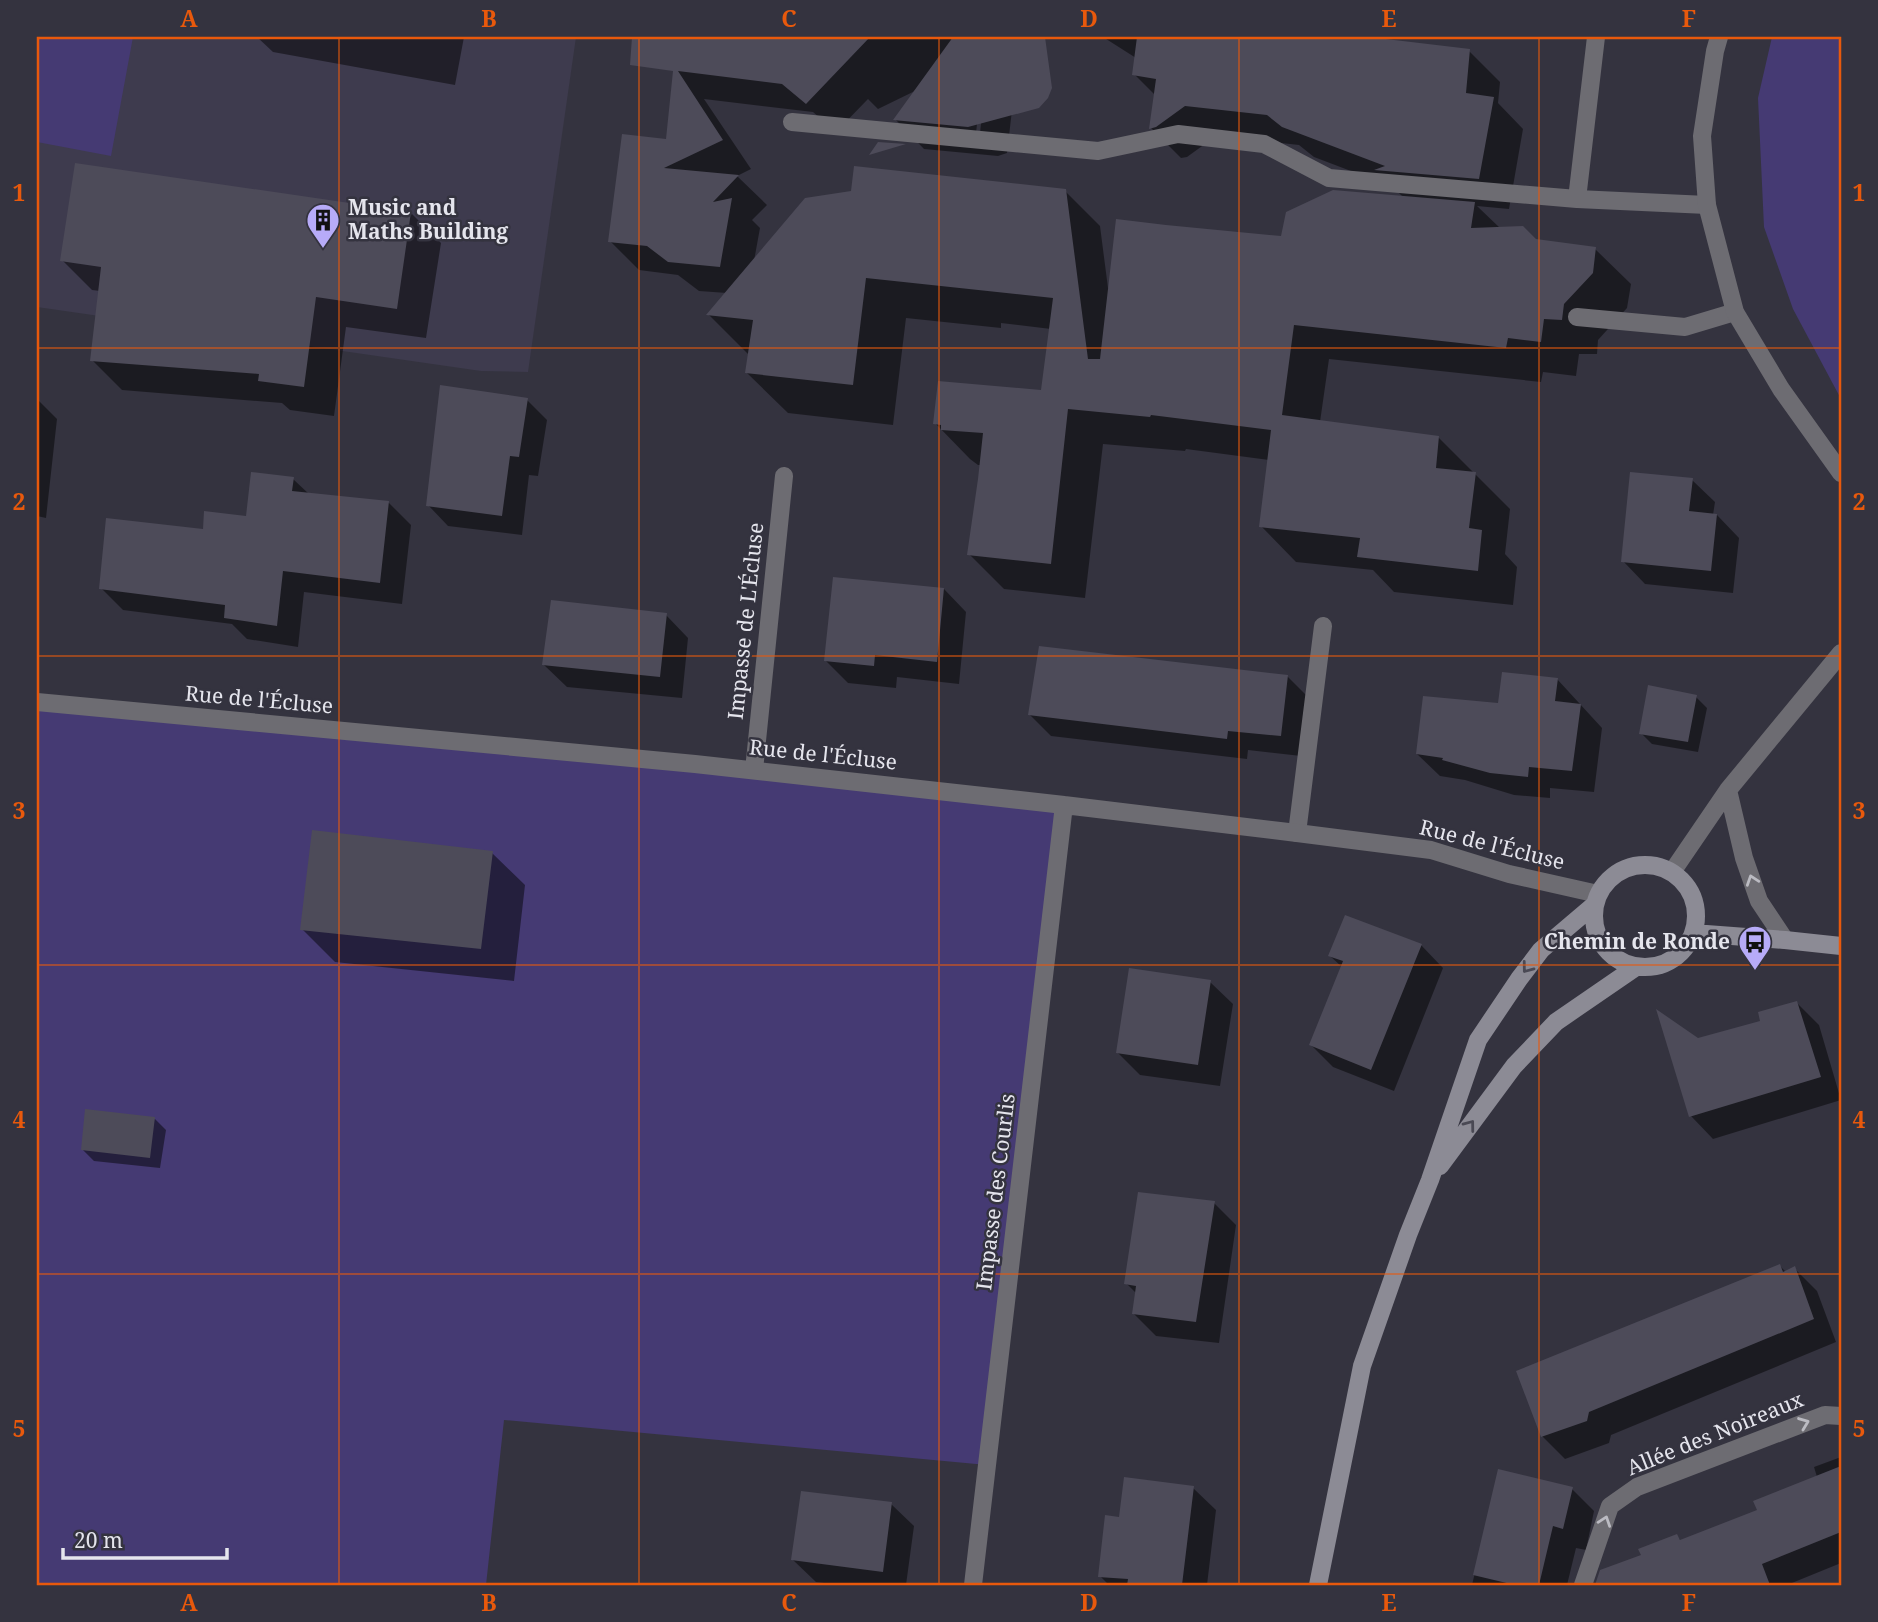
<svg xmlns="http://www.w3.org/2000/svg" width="1878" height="1622" font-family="'Noto Serif',serif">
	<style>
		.built { fill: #3e3b4e }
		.green { fill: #453a73 }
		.shadow { fill: #0007; fill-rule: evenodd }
		.building { fill: #4d4b59 }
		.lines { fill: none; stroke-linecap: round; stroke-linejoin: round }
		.lane { stroke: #6d6c72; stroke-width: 18 }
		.street { stroke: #6d6c72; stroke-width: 18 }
		.secondary { stroke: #8c8b95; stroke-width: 18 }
		.oneway { stroke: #bbbbc2 }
		.oneway2 { stroke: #4a4954 }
		.grid { fill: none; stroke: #e8590c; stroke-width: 2; stroke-opacity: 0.55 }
		.labels { text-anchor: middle; stroke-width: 5; stroke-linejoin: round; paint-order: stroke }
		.poi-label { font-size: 21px; font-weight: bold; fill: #e5e5ed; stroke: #34333f; text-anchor: start }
		.street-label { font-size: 21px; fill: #e5e5ed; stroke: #34333f }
		.neatline { fill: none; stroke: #e8590c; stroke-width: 2.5 }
		.grid-label { font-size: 23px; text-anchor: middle; font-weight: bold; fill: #e8590c }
	</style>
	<rect width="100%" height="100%" fill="#34333f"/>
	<!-- built -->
	<path class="built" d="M37,37H576L528,372L481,371L37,307Z"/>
	<!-- green -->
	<path class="green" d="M37,37H133L111,156L37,142Z
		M1772,37H1841V399L1793,309L1764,227L1758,98Z
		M37,703L1064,805L987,1465L504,1420L486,1585H37Z"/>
	<!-- shadow -->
	<path class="shadow" d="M257,37H464L455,85L273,52Z
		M651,37H1030L1020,42L1007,153L998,156L924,149L896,120L917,90L878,109L868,99L836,132L813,112L704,99L751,169L737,176L767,205L752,220L760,228L754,261L1065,191L1100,226L1108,288L1282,238L1404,198L1393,187L1314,157L1299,145L1216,136L1187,157L1181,158L1151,128L1155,95L1134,74L1136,58L1103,37H1381L1384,40L1469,51L1500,82L1498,103L1523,129L1509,209L1477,206L1500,228L1536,241L1595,249L1631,284L1627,308L1598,340L1597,354H1579L1576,376L1543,372L1541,382L1329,359L1320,422L1438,437L1510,509L1505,554L1517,567L1513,605L1394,592L1373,570L1296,562L1261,526L1269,460L1186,449L1185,451L1103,444L1085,598L1004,589L969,554L981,465H978L970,459L935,423L1043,392L1051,329L1001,323V328L906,318L893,425L788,413L747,373L750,356L709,315L727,293L699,291L678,275L639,270L610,241L668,141L675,70L650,45ZM988,59L980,133H976L984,63Z
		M411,213L441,243L426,338L346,327L334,416L290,410L282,403L122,390L92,360L100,291L92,290L62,260Z
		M37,399L57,419L46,518L37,516Z
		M527,400L547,420L538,476L529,475L522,535L448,526L428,505Z
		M293,479L309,494L389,503L411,525L402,604L304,592L298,647L247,639L232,624L123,610L101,588L204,531L247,518Z
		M1692,480L1715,502L1713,515H1717L1739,538L1733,593L1645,584L1623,561Z
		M944,589L966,612L959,684L897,677L896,688L848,683L826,661Z
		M666,615L688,638L682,698L567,687L544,665Z
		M1287,676L1308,697L1301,756L1248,750L1247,759L1051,736L1030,715Z
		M1557,679L1602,728L1594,792L1550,788V798L1514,795L1465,780L1440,776L1417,754Z
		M1696,697L1707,708L1698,752L1652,744L1641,733Z
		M492,853L525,885L514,981L335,962L302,929Z
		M1421,945L1443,968L1394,1091L1333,1067L1311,1045L1342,967L1330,956Z
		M1210,982L1233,1004L1220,1086L1140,1075L1118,1053Z
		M1797,1003L1819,1025L1841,1100L1713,1139L1691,1116L1698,1040L1762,1022Z
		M155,1119L166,1130L160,1168L94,1161L83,1150Z
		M1214,1203L1236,1225L1219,1343L1156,1336L1134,1314L1137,1294L1126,1283Z
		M1780,1266L1786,1272L1794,1268L1817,1291L1836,1342L1611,1435L1609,1443L1565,1459L1542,1436Z
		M1841,1457V1563L1787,1585H1654L1640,1550L1677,1536L1681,1541L1760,1511L1817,1477L1814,1467Z
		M1499,1471L1572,1489L1594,1511L1586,1550L1576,1548L1567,1585H1472Z
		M1193,1488L1216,1510L1207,1585H1109L1100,1576L1120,1519Z
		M891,1504L914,1526L906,1585H840L816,1582L793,1560Z"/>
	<!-- building -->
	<path class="building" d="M632,37H870L806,104L782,84L678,71L723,140L664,168L739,175L713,202L732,198L720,267L668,262L647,246L608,242L622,134L666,139L673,71L630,65Z
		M953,37H1045L1052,88L1048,98L1039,108L968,127L893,120Z
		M1137,37H1369L1470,49L1466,93L1494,97L1479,179L1374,170L1385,166L1282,127L1267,115L1185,106L1156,127L1149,129L1156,79L1132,75Z
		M878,142L906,144L869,155Z
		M75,163L411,212L397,309L316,297L304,387L258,381L259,374L90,361L101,267L60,261Z
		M854,166L1066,189L1088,359H1100L1116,219L1166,225L1281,236L1286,212L1333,190L1475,202L1471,228L1523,226L1536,239L1596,247L1593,273L1564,304L1562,320L1544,319L1541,342L1508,338L1506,348L1294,325L1282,415L1439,436L1436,468L1476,472L1469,528L1482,530L1478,571L1357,557L1360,538L1259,527L1271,430L1151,415L1150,417L1068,409L1051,564L967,555L978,479L983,433L941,430V425L933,424L938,381L1041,390L1053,298L866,278L853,385L745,373L753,320L706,315L805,198L851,191Z
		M440,385L528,398L519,457L510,456L502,516L426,506Z
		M251,472L294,477L292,491L389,501L380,583L283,571L277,626L224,618L225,605L99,589L106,518L203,529L204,511L246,516Z
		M1630,472L1693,478L1689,511L1717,514L1711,571L1621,562Z
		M833,577L944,588L937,662L875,655L874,666L824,661Z
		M551,600L667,613L660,677L542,665Z
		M1039,646L1288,675L1281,736L1228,731L1227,739L1028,715Z
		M1502,672L1558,678L1555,701L1581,704L1572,771L1529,767L1528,777L1490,773L1442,760L1443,758L1416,754L1423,696L1498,703Z
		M1648,685L1697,695L1688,742L1639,734Z
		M312,830L493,851L481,949L300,930Z
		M1345,915L1422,944L1371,1070L1309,1045L1343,961L1328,956Z
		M1129,968L1211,980L1198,1065L1116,1053Z
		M1797,1001L1821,1077L1689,1117L1656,1009L1698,1038L1760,1021L1758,1012Z
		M85,1109L155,1117L150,1158L81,1150Z
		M1138,1192L1215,1201L1196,1322L1132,1314L1136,1286L1124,1284Z
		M1780,1264L1783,1272L1795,1266L1814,1319L1589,1412L1587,1421L1541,1437L1516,1371Z
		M1841,1466V1532L1762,1564L1770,1585H1595L1600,1570L1641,1555L1638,1549L1677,1534L1680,1540L1757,1510L1753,1501Z
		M1498,1469L1573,1487L1563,1529L1553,1526L1539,1585H1515L1473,1575Z
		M1124,1477L1194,1486L1182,1585H1127L1128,1579L1098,1577L1105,1515L1119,1517Z
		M801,1491L892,1502L883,1572L791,1560Z"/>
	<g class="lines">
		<!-- lane -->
		<path class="lane" d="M1596,37L1577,199L1707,205
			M792,122L1098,151L1178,134L1264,144L1329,178L1577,199
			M1577,317L1685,327L1735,312
			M1297,833L1323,626"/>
		<!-- street -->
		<path class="street" d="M1719,37L1715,51L1702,136L1707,205L1735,312L1781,389L1841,473
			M37,702L695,764L1064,805L1297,833L1431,850L1509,874L1598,894
			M754,770L784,476
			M1728,790L1744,858L1759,901L1785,940
			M1672,872L1728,790L1841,653
			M973,1585L1064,805
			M1583,1585L1610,1506L1637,1487L1825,1415L1841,1416"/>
		<!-- secondary -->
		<path class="secondary" d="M1594 916a51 51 0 1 1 102 0a51 51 0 1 1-102 0Z
			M1693,933L1785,940L1841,946
			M1440,1166L1514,1066L1556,1022L1636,967
			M1318,1585L1362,1366L1408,1235L1430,1180L1478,1040L1519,979L1541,950L1594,905"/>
	</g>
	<!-- one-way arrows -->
	<defs><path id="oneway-chevron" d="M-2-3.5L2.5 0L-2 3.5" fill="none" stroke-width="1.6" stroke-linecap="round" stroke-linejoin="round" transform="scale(1.75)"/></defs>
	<g class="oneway">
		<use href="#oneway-chevron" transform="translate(1752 880) rotate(-109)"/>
		<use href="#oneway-chevron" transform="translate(1804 1423) rotate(-21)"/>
		<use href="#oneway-chevron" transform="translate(1605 1521) rotate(-71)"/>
	</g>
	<g class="oneway2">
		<use href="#oneway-chevron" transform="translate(1527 968) rotate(127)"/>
		<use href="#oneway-chevron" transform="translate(1470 1125) rotate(-53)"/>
	</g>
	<!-- grid -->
	<path class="grid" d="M339,37V1585M639,37V1585M939,37V1585M1239,37V1585M1539,37V1585M37,348H1841M37,656H1841M37,965H1841M37,1274H1841"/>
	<!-- icons -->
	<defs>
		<symbol id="building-pin" viewBox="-11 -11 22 30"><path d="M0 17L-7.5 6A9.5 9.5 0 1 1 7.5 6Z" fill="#b7abf8" stroke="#34333f"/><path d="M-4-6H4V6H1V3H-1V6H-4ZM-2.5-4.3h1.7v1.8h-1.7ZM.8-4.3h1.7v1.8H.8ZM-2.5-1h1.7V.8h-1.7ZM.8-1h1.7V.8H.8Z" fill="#111"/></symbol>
		<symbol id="bus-pin" viewBox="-11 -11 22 30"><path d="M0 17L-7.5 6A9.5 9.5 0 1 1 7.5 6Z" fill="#b7abf8" stroke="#34333f"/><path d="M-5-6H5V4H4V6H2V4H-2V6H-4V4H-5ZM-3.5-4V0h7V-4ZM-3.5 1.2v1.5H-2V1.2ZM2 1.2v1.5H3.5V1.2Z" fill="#111"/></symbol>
	</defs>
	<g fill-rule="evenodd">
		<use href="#building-pin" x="304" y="201" width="38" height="52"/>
		<use href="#bus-pin" x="1736" y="923" width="38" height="52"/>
	</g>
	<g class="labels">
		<!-- poi labels -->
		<g class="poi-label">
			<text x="348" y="215">Music and<tspan x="348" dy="24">Maths Building</tspan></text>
			<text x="1730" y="949" text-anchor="end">Chemin de Ronde</text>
		</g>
		<!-- street labels -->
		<g class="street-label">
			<text transform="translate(746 621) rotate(-84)" y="7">Impasse de L'Écluse</text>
			<text transform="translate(259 700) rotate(5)" y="7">Rue de l'Écluse</text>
			<text transform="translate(823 755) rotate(6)" y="7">Rue de l'Écluse</text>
			<text transform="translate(1492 845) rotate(14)" y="7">Rue de l'Écluse</text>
			<text transform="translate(996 1192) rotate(-83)" y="7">Impasse des Courlis</text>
			<text transform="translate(1715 1434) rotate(-22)" y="7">Allée des Noireaux</text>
		</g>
	</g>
	<!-- border -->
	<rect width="1878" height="1622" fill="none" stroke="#34333f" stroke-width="77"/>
	<!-- scale -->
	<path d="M63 1548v10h164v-10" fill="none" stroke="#e5e5ed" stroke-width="3.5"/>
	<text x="74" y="1548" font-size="21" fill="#e5e5ed" stroke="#34333f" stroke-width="5" paint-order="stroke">20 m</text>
	<rect x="38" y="38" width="1802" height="1546" class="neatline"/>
	<g class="grid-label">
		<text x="189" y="27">A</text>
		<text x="489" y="27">B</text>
		<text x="789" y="27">C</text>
		<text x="1089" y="27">D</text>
		<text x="1389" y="27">E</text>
		<text x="1689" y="27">F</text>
		<text x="19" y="201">1</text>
		<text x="1859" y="201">1</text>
		<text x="19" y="510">2</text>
		<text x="1859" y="510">2</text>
		<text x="19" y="819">3</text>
		<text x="1859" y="819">3</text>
		<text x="19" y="1128">4</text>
		<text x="1859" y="1128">4</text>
		<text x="19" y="1437">5</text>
		<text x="1859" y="1437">5</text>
		<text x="189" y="1611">A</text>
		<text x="489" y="1611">B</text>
		<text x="789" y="1611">C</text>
		<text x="1089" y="1611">D</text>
		<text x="1389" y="1611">E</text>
		<text x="1689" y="1611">F</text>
	</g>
</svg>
